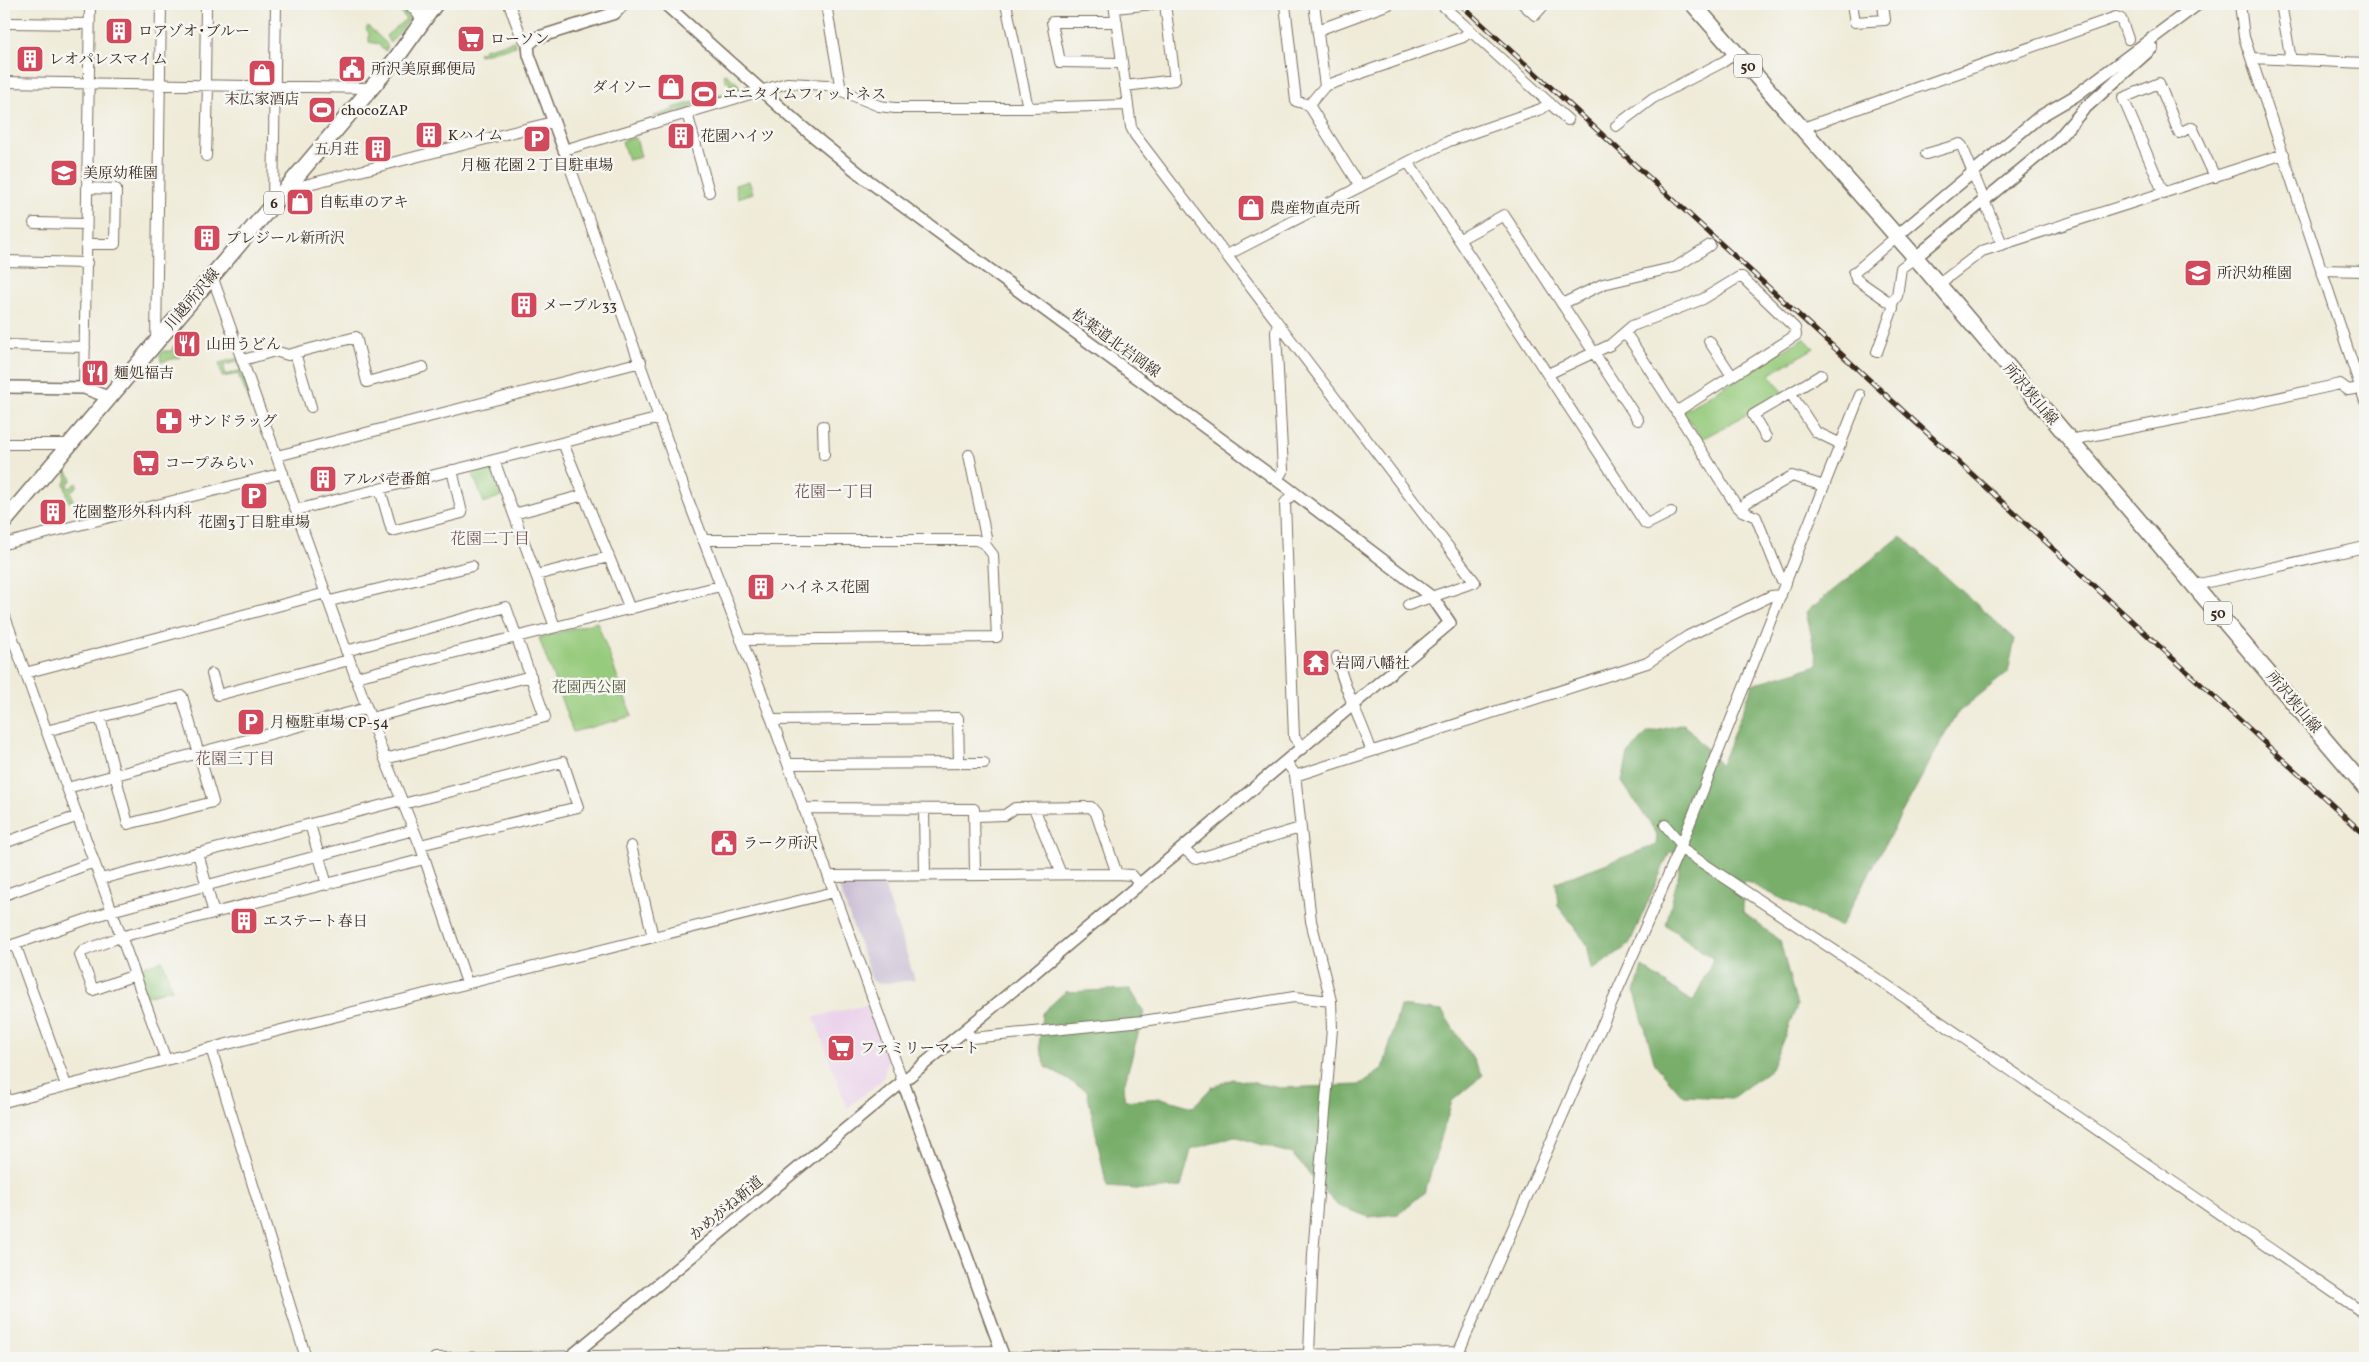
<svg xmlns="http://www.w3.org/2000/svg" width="2369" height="1362" font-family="Vollkorn,'Noto Serif JP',serif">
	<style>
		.built { fill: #ebd1eb }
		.industrial { fill: #cbbfd5 }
		.green { fill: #96ca7b; stroke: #687a4c; fill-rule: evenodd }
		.forest { fill: #78ae6b; stroke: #5a6c44 }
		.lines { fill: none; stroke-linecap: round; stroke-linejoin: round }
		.minor-casing { stroke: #7a6e5f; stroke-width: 12 }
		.tertiary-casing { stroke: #7a6e5f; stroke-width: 14 }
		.primary-casing { stroke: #7a6e5f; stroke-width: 18 }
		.minor { stroke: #fff; stroke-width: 10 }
		.tertiary { stroke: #fff; stroke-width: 11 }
		.primary { stroke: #fff; stroke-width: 15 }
		.rail-casing { stroke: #3b2a1e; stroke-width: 5 }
		.rail { stroke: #f6f6f2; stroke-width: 3; stroke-dasharray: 9; stroke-linecap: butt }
		.labels { text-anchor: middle; stroke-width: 5; stroke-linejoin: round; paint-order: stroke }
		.shield { fill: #f6f6f2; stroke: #73675e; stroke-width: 1 }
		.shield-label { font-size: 14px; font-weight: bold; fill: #3b2a1e }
		.poi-label { font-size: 15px; fill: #3b2a1e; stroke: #f6f6f2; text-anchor: start }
		.street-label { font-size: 15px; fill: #3b2a1e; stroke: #f6f6f2 }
		.park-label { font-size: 15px; fill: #565a3a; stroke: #f6f6f2 }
		.neighbourhood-label { font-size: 16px; fill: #755657; stroke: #f6f6f2 }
	</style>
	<rect width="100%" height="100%" fill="#f6f6f2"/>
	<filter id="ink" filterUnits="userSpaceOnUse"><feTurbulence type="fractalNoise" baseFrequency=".02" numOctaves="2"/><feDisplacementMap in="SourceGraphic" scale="10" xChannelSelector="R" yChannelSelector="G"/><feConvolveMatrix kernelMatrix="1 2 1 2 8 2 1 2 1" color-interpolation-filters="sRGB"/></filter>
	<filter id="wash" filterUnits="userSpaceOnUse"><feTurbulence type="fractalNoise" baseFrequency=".0096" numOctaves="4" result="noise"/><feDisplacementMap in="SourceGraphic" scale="20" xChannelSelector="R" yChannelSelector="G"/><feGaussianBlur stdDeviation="1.12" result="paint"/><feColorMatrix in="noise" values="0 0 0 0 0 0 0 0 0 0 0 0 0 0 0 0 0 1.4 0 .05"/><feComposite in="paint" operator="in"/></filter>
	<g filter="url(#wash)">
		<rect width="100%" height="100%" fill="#efebd8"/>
		<!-- built -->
		<path class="built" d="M867,1005L888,1060L883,1079L847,1108L814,1017Z"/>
		<!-- industrial -->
		<path class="industrial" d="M882,878L915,980L878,984L872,980L837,882L840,879Z"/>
		<!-- green -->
		<path class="green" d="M394,4H398L411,19L390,43L386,36L406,19Z
			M368,26L388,45L386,51L381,48L379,44L369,42V33L366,29Z
			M514,41L516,46L479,55L478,53L484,51V49Z
			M726,74L739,85L736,94L654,118V116L673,110V108L725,93L731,89L729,82H726L724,75Z
			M634,138H636L641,157L628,160L622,141Z
			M749,181L753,193L738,198L735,185Z
			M1804,338L1814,348L1770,374L1784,394L1702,439L1683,411Z
			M173,346L175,349L177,346L180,357L161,362L160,355L163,351H172Z
			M239,358L238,361L241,363L255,405L245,380L251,400L250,402L238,374L222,377L219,363ZM236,362L242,370L225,375L224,365Z
			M492,468L501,496L484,503L473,474Z
			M65,469L72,479L67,486L70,488L76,483L78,485L71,492L73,501L69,502L64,483L67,481Z
			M597,622L632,716L573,732L539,638Z
			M163,961L172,989L146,996L136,968Z"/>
		<!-- forest -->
		<path class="forest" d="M1901,536L2015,639L2008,672L1956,714L1840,927L1743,880V912L1780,941L1797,1006L1771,1069L1732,1098L1683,1096L1655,1064L1635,992L1642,967L1693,1002L1713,959L1666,925L1682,860L1670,851L1629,945L1592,970L1587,944L1558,906L1556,882L1656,845L1657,834L1622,782L1628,754L1647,733L1684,724L1721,765L1753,684L1818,665L1806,612Z
			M1130,989L1144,1012L1123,1089L1125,1101L1161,1098L1193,1107L1212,1087L1233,1079L1281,1088L1359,1085L1383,1069L1400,1006L1442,1011L1483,1075L1452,1101L1425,1192L1398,1214L1369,1217L1338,1206L1292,1154L1234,1136L1191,1150L1181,1187L1151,1190L1107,1187L1087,1091L1046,1067L1039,1046L1042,1013L1065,992Z"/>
	</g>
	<g filter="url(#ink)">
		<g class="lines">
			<defs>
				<path id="minor" d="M409,4L424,21
					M509,4L520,33L528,45
					M826,4L841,90
					M1006,4L1028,108L1128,105
					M1114,4L1131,127L1135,135L1475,582L1408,605
					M1314,4L1325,86L1309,105L1360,187
					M1441,4L1568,120
					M1523,4L1535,15L1545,4
					M1852,4L1855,22L1885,20L1883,4
					M2240,4L2244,37L2365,401
					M2281,4L2291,60
					M1285,5L1296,101L1309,105
					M1115,8L1153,4
					M1117,22H1052L1060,62L1122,63
					M7,23L89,24
					M1318,30L1389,4
					M2252,58L2365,63
					M4,82L371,88
					M205,85L206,4
					M1125,86L1175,80L1165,4
					M1325,86L1463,37L1470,31
					M687,113L709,192
					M1616,126L1653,98L1723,62L1736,53
					M1803,128L2116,17L2121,19L2128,39
					M1926,154L1960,144L1962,146L2000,239
					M206,156L208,85
					M1408,162L1645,523L1647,524L1671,512
					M293,180L301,186L553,122
					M2164,194L2123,98L2159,83L2179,133L2192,127L2215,177
					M273,204L276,4
					M34,223L86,224
					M1460,239L1504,215L1638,420
					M87,244H115L116,189L87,188
					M1227,255L1449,141L1541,109L1550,103
					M4,261L87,263
					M2321,270L2365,271
					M212,276L385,759L420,845L467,983
					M1939,284L1982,251L2284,154
					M1892,303L1897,296L1901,268L1916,257
					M1562,304L1603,284L1676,267L1710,245
					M1623,334L1629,338L1648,367L1736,505L1742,511L1756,517L1781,579L1786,583
					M1709,341L1732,376
					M156,342L161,4
					M4,345L85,347
					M1877,352L1893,308L1892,304L1856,279L1854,273L1897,236
					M243,360L275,351L288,355L295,353
					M1548,374L1610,345L1632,326L1703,299L1739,277H1742L1795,328L1796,335L1676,412
					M84,388L90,4
					M1791,394L1816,432L1841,444
					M311,407L295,353L356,337L367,382L423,367
					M823,426L824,455
					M1766,437L1753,415L1821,375
					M2070,440L2228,409L2340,384L2348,390L2361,388
					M563,443L630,609
					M4,444H70
					M277,456L641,362
					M494,460L555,627
					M1277,480L1283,470L1276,332L1278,323
					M380,489L392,531L462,513L452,470
					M1294,492L1285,503L1294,737L1303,748
					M296,510L660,418
					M1742,511L1746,503L1792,476L1824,486
					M514,514L584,495
					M703,540H976L984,543
					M4,544L283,473
					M536,575L609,557
					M2195,585L2365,547
					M330,601L472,566
					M4,614L166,1060
					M741,640L997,637L993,555L984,543L986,537L969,455
					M346,651L506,607L545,717L385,759
					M1337,657C1343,688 1361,719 1371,750
					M25,673L326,593
					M212,674L218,695L349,660
					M356,677L720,586
					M371,718L531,676
					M772,720L958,718L959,763
					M46,731L182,696L213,802L128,824L100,717
					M1286,762L1295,774L1311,921L1331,1001L1332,1029L1313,1254L1309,1354
					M788,764L984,763
					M1295,776L1647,663L1688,636L1771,596L1781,595
					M67,788L367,708
					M403,804L563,762L578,807L420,845
					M803,808L974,809L975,875
					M1034,808L1061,874
					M924,809L925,875
					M975,816L1005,815L1015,808L1091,807L1096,813L1117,874
					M310,824L327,885
					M1665,825L1681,844
					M4,843L78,816
					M631,846L653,937
					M1183,848L1196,859L1300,828
					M1680,848L1885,984L2365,1314
					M198,853L214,914
					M829,876L1117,874L1132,875L1140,885
					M101,879L402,800
					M4,895L94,862
					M15,944L66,1085
					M4,948L111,911L414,830
					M135,975L93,990L80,955L83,951L120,937L424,859
					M965,1030L972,1038L1143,1021L1294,997L1331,1001
					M211,1048L306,1358
					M903,1082L772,720L689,502L564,150L787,83L827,85L879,106L895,108H1028
					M4,1091L7,1101
					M4,1102L285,1029L834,892
					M435,1358L1002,1351
					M1009,1358L1087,1355L1242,1356L1459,1352
					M1456,1358L1680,848L1860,395"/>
				<path id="tertiary" d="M564,150L529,55L528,45L536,38L615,13L623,4
					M1897,236L2039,117L2075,96L2198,4
					M1916,257L2057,140L2084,109L2152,48
					M4,387L84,388L108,397
					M903,1082L1004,1358
					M569,1358L1034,973L1450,623L1433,598L1285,486L866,179L801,126L665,4"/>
				<path id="primary" d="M1693,4L1922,265L2365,787
					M4,522L395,60L435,4"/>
			</defs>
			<!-- minor casing -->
			<use href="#minor" class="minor-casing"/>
			<!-- tertiary casing -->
			<use href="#tertiary" class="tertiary-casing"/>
			<!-- primary casing -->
			<use href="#primary" class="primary-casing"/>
			<!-- minor -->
			<use href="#minor" class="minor"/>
			<!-- tertiary -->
			<use href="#tertiary" class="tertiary"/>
			<!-- primary -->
			<use href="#primary" class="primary"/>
			<defs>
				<path id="rail" d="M1460,4L2365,835"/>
			</defs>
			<!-- rail casing -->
			<use href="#rail" class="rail-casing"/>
			<!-- rail -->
			<use href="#rail" class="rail"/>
		</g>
	</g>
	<!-- icons -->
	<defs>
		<symbol id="building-square" viewBox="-11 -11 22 22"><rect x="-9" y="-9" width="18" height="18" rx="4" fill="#d1495b" stroke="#f6f6f2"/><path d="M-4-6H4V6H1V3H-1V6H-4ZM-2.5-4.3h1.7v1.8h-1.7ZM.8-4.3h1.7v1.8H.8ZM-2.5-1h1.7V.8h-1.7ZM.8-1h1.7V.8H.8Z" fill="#fff"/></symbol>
		<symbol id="supermarket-square" viewBox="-11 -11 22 22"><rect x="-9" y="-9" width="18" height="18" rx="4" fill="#d1495b" stroke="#f6f6f2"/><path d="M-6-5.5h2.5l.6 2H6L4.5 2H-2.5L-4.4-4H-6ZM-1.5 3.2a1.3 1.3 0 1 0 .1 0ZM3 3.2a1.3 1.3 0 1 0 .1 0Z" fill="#fff"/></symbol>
		<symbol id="civic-square" viewBox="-11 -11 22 22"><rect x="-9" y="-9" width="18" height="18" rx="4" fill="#d1495b" stroke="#f6f6f2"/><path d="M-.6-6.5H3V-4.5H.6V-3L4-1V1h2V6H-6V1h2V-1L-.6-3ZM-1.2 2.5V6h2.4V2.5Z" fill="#fff"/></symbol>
		<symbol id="shop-square" viewBox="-11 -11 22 22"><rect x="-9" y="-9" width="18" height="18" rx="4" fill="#d1495b" stroke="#f6f6f2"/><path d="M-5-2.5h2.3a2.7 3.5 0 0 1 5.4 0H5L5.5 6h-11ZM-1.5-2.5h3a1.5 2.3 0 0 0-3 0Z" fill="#fff"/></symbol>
		<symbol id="stadium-square" viewBox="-11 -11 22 22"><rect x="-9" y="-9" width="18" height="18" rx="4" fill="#d1495b" stroke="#f6f6f2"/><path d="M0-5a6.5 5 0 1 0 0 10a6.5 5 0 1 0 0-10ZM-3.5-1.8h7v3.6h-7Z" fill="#fff"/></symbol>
		<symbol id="parking-square" viewBox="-11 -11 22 22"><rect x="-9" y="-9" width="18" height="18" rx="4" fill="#d1495b" stroke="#f6f6f2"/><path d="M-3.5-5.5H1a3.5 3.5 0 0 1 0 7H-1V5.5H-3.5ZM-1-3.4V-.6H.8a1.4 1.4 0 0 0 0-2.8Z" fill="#fff"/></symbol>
		<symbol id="school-square" viewBox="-11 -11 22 22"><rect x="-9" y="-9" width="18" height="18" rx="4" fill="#d1495b" stroke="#f6f6f2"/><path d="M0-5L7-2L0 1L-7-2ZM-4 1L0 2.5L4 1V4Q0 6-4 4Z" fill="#fff"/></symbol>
		<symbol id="restaurant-square" viewBox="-11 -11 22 22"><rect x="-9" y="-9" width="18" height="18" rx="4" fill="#d1495b" stroke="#f6f6f2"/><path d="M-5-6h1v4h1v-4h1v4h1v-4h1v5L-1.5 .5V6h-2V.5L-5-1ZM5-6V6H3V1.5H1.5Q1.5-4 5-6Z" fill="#fff"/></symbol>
		<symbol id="pharmacy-square" viewBox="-11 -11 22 22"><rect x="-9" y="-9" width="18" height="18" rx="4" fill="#d1495b" stroke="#f6f6f2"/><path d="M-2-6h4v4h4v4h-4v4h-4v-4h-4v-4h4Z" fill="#fff"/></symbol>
		<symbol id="temple-square" viewBox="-11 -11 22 22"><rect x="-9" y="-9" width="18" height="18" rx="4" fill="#d1495b" stroke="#f6f6f2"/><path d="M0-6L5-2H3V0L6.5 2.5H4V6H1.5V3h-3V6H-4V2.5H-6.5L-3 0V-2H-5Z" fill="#fff"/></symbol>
	</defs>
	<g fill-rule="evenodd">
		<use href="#building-square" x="103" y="15" width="32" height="32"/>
		<use href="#supermarket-square" x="455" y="23" width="32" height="32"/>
		<use href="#building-square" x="14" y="43" width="32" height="32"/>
		<use href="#civic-square" x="336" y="53" width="32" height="32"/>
		<use href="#shop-square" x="246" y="57" width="32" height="32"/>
		<use href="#shop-square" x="655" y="71" width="32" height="32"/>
		<use href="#stadium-square" x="688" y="78" width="32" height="32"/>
		<use href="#stadium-square" x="306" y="94" width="32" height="32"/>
		<use href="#building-square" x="413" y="119" width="32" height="32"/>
		<use href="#building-square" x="665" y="120" width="32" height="32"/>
		<use href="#parking-square" x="521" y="123" width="32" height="32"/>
		<use href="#building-square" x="362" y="133" width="32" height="32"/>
		<use href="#school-square" x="48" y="157" width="32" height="32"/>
		<use href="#shop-square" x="284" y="186" width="32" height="32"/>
		<use href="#shop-square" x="1235" y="192" width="32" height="32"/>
		<use href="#building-square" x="191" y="222" width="32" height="32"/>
		<use href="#school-square" x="2182" y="257" width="32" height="32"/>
		<use href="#building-square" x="508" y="289" width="32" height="32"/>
		<use href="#restaurant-square" x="171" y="328" width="32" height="32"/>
		<use href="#restaurant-square" x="79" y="357" width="32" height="32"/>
		<use href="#pharmacy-square" x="153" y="405" width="32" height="32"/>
		<use href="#supermarket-square" x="130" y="447" width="32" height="32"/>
		<use href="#building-square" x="307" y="463" width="32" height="32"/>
		<use href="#parking-square" x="238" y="480" width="32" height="32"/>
		<use href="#building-square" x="37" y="496" width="32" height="32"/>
		<use href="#building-square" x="745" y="571" width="32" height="32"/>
		<use href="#temple-square" x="1300" y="647" width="32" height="32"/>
		<use href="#parking-square" x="235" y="706" width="32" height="32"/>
		<use href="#civic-square" x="708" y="827" width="32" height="32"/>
		<use href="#building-square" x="228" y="905" width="32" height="32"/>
		<use href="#supermarket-square" x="825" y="1032" width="32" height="32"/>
	</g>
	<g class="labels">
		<!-- shield labels -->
		<g class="shield">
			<rect x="1734" y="54.5" width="28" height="23" rx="4"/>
			<rect x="264" y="191.5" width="20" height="23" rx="4"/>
			<rect x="2204" y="601.5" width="28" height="23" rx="4"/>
		</g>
		<g class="shield-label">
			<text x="1748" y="71">50</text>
			<text x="274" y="208">6</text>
			<text x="2218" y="618">50</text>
		</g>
		<!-- poi labels -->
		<g class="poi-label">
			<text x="138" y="36">ロアゾオ･ブルー</text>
			<text x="490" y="44">ローソン</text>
			<text x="49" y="64">レオパレスマイム</text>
			<text x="371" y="74">所沢美原郵便局</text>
			<text x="652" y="92" text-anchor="end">ダイソー</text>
			<text x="723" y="99">エニタイムフィットネス</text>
			<text x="262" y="104" text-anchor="middle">末広家酒店</text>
			<text x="341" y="115">chocoZAP</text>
			<text x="448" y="140">Kハイム</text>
			<text x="700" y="141">花園ハイツ</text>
			<text x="359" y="154" text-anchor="end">五月荘</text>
			<text x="537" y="170" text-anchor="middle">月極 花園２丁目駐車場</text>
			<text x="83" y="178">美原幼稚園</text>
			<text x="319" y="207">自転車のアキ</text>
			<text x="1270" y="213">農産物直売所</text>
			<text x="226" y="243">プレジール新所沢</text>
			<text x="2217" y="278">所沢幼稚園</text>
			<text x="543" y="310">メープル33</text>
			<text x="206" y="349">山田うどん</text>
			<text x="114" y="378">麺処福吉</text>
			<text x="188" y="426">サンドラッグ</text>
			<text x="165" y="468">コープみらい</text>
			<text x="342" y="484">アルバ壱番館</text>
			<text x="72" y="517">花園整形外科内科</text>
			<text x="254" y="527" text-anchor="middle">花園3丁目駐車場</text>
			<text x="780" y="592">ハイネス花園</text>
			<text x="1335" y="668">岩岡八幡社</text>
			<text x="270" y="727">月極駐車場 CP-54</text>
			<text x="743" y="848">ラーク所沢</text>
			<text x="263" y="926">エステート春日</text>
			<text x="860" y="1053">ファミリーマート</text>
		</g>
		<!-- street labels -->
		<g class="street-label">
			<text transform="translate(192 299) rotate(-50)" y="5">川越所沢線</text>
			<text transform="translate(1116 343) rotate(36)" y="5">松葉道北岩岡線</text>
			<text transform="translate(2031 394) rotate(50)" y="5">所沢狭山線</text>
			<text transform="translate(2294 702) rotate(50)" y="5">所沢狭山線</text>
			<text transform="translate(726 1208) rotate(-40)" y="5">かめがね新道</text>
		</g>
		<!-- park labels -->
		<g class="park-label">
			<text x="589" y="692">花園西公園</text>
		</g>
		<!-- neighbourhood labels -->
		<g class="neighbourhood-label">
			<text x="834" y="497">花園一丁目</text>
			<text x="490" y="544">花園二丁目</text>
			<text x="235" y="764">花園三丁目</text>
		</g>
	</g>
	<!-- margin -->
	<rect width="2369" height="1362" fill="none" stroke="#f6f6f2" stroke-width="20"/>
</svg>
